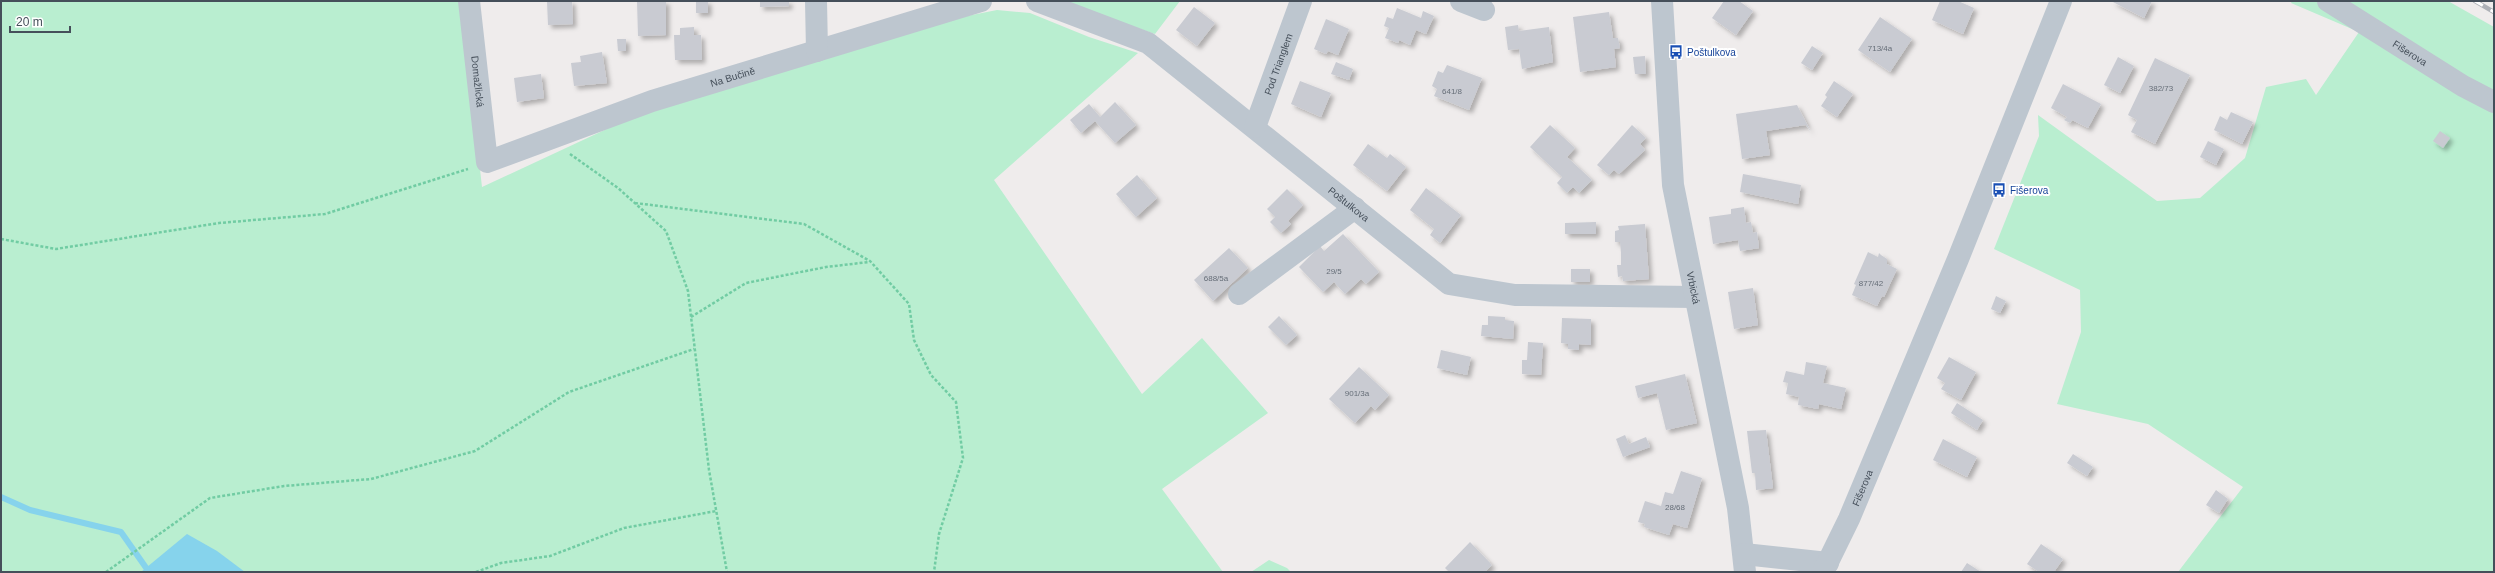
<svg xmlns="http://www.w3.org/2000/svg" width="2495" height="573" font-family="Arial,sans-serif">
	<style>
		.green { fill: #b9eed0 }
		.water { fill: #86d3ec }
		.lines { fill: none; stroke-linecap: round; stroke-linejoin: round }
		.stream { stroke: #86d3ec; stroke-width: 6 }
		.building { fill: #c9cbd2; filter: url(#shadow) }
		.path { stroke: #71cca3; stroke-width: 2.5; stroke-dasharray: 3 2; stroke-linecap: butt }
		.minor { stroke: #bdc6cf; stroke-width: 22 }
		.rail-casing { stroke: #aeb1b7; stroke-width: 4.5 }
		.rail { stroke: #fff; stroke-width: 3; stroke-dasharray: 9; stroke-linecap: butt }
		.labels { text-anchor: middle; stroke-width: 4; stroke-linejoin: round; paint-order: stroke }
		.number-label { font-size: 8px; fill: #666e78 }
		.transit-label { font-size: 10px; fill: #164399; stroke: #fff; text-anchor: start }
		.street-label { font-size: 10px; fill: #454f5a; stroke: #fff }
	</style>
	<defs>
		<filter id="shadow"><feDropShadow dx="3.5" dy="3.5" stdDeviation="2" flood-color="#0004"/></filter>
	</defs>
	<rect width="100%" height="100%" fill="#efecec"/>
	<!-- green -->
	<path class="green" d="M1,1H461L482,187L641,113L942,21L997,10L1030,13L1089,37L1138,53L994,180L1142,394L1202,338L1268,413L1162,489L1223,572H1Z
		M1068,1H1180L1155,34L1068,4Z
		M2292,1H2448L2494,27V572H2178L2243,487L2148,424L2057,404L2081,332L2080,290L1994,249L2039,136L2038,115L2157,201L2200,198L2245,158L2266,87L2306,79L2316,95L2359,32L2291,3Z
		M1269,560L1287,568L1291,572H1251Z"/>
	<!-- water -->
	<path class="water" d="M187,534L217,551L245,572H141Z"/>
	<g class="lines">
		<!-- stream -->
		<path class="stream" d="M1,497L30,510L121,532L149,572"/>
	</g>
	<!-- building -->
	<path class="building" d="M547,1H572L573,24L548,25Z
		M637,1H666V35L638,36Z
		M696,1H708V13H696Z
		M760,1H789V6L760,7Z
		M1724,1H1739L1753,11L1736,35L1712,18Z
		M1940,1H1958L1974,8L1963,34L1932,20Z
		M2111,1H2152L2144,18Z
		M1194,7L1215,23L1197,46L1176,30Z
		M1397,8L1421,18L1423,11L1434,16L1426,34L1416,30L1410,45L1399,40L1398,43L1385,38L1389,28L1384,26L1387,17L1393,19Z
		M1609,12L1613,38H1618L1620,48L1614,49L1616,67L1580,72L1573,17Z
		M1880,17L1912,39L1890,72L1858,50Z
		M1326,19L1349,29L1338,55L1328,51L1326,54L1314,49Z
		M1518,25L1519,31L1549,27L1553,62L1522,69L1519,49L1508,50L1505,27Z
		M694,27V35H701L702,60H675L674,35H680V28Z
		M617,39H626V51H618Z
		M1812,46L1823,53L1812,70L1801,63Z
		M602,52L607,83L574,86L571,63L581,62L580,56Z
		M1645,56L1646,74H1635L1633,57Z
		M2118,57L2134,66L2120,93L2104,85Z
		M2155,58L2190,75L2155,144L2131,132L2137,120L2128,115Z
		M1336,62L1353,69L1349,80L1331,74Z
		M1447,65L1482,78L1469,110L1434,96L1437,89L1432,86L1438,71L1443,73Z
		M541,74L544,98L517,102L514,78Z
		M1300,81L1331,93L1321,117L1291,104Z
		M1834,81L1853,94L1837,117L1821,106L1827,97L1825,95Z
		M2063,84L2101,104L2088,128L2072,120L2070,123L2064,120L2067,117L2051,108Z
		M1115,102L1136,125L1115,143L1095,121L1081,133L1070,120L1089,104L1100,117Z
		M1797,105L1811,132L1806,125L1766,131L1770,155L1742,159L1736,114Z
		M2231,112L2253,122L2242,144L2214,130L2220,116L2227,120Z
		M1550,125L1575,148L1567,157L1592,180L1579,193L1573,187L1567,193L1557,183L1562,177L1530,147Z
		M1632,125L1646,138L1640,144L1645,150L1619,174L1614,170L1609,175L1597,165Z
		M2440,131L2450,138L2443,148L2433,141Z
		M2208,141L2224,149L2216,165L2200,157Z
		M1368,144L1387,158L1390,154L1406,167L1387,191L1353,165Z
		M1743,174L1801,185L1798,204L1740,192Z
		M1137,175L1157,198L1136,217L1116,194Z
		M1426,188L1461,215L1440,243L1430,235L1434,229L1410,210Z
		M1287,189L1303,205L1288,221L1291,224L1281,233L1270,222L1275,217L1267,209Z
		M1744,207L1746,223L1751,222L1753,233L1757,232L1759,248L1740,251L1738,240L1713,244L1709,217L1731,214V209Z
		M1596,222V234H1565V223Z
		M1645,224L1649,279L1623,281L1622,276L1618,277L1617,265H1621V253L1620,242H1615V231L1619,230L1618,226Z
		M1343,234L1379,272L1366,284L1361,279L1345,294L1334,282L1323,292L1299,267L1320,246L1324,251Z
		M1229,248L1248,268L1213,301L1194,280Z
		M1868,252L1878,257L1879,253L1881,255L1887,259V264L1897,269L1884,297L1882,296L1877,306L1852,295L1856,285L1854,284Z
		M1571,269H1590V282H1571Z
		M1753,288L1758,325L1734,329L1728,292Z
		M1996,296L2006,301L2000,313L1991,309Z
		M1279,316L1297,335L1286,345L1268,327Z
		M1488,316L1505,317V320L1514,321L1513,339L1481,336L1482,325H1488Z
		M1562,318L1591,319V345L1579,344V350L1568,349V344L1561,343Z
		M1528,342L1543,343L1541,375L1522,374V360H1527Z
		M1441,350L1471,357L1467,375L1437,368Z
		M1949,357L1976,372L1961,400L1941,389L1945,383L1937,378Z
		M1806,362L1827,366L1823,383L1846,388L1841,409L1819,404L1818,409L1798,405L1799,397L1786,394L1788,383L1783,382L1786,371L1804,375Z
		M1359,367L1389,395L1375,410L1371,406L1355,423L1329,399Z
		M1685,374L1697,423L1666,430L1657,393L1638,398L1635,386Z
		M1957,403L1983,420L1977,430L1951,413Z
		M1766,430L1773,488L1756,490L1755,473H1752L1747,431Z
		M1625,435L1629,444L1646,437L1650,447L1623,457L1616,439Z
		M1943,439L1977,457L1967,477L1933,460Z
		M2073,454L2093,467L2087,476L2067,463Z
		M1681,471L1702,478L1687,528L1673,524L1669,535L1644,527L1645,524L1638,522L1645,501L1661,506L1665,492L1673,494Z
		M2216,490L2228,499L2219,513L2206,505Z
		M1470,542L1492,565L1485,572H1449L1445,568Z
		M2041,544L2063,559L2054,572H2039L2027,564Z
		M1967,563L1981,572H1961Z"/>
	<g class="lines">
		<!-- path -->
		<path class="path" d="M570,154L618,188L666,231L688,291L709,470L727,572
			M635,203L804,224L870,261L909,304L914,340L931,375L956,402L963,458L939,534L934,572
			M1,239L56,249L219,223L325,214L468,169
			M691,317L746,283L826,267L869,262
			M106,572L210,498L284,486L371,479L475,451L569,392L694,349
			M476,572L501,563L550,556L624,528L716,511"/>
		<!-- minor -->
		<g class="minor">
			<path id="s1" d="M469,1L487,162L652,101L981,1"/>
			<path d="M816,1L817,51"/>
			<path id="s2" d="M1037,1L1148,43L1449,284L1515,295L1695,297"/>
			<path d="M1461,1L1484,10"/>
			<path id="s3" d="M1662,1L1673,185L1738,508L1745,572"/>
			<path id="s4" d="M2328,1L2463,86L2494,102"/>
			<path id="s5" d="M1255,127L1301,1"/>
			<path d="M1239,294L1355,208"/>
			<path d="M1744,554L1828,563"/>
			<path id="s6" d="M1823,572L1849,519L1958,259L2061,1"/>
		</g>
		<defs>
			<path id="rail" d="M2475,1L2494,12"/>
		</defs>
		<!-- rail casing -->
		<use href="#rail" class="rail-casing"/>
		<!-- rail -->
		<use href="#rail" class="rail"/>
	</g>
	<!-- icons -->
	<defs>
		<symbol id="bus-bare" viewBox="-9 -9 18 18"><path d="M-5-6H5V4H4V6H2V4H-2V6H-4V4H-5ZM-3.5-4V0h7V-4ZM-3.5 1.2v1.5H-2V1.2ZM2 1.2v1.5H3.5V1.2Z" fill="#1a4fb4" stroke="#fff" stroke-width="2.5" paint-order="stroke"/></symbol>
	</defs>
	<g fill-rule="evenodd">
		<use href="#bus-bare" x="1666" y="42" width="20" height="20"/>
		<use href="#bus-bare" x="1989" y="180" width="20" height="20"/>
	</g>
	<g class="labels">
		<!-- number labels -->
		<g class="number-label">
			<text x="1880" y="51">713/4a</text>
			<text x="2161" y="91">382/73</text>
			<text x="1452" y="94">641/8</text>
			<text x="1334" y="274">29/5</text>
			<text x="1216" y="281">688/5a</text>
			<text x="1871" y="286">877/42</text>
			<text x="1357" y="396">901/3a</text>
			<text x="1675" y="510">28/68</text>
		</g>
		<!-- transit labels -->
		<g class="transit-label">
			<text x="1687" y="56">Poštulkova</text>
			<text x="2010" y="194">Fišerova</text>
		</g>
		<!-- street labels -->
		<g class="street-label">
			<text dy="4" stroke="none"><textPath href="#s4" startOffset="97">Fišerova</textPath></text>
			<text dy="4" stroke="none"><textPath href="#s5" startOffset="67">Pod Trianglem</textPath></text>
			<text dy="4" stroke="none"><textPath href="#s1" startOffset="422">Na Bučině</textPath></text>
			<text dy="4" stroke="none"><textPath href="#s1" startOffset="81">Domažlická</textPath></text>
			<text dy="4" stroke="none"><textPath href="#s2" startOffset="376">Poštulkova</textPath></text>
			<text dy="4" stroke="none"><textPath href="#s3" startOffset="289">Vrbická</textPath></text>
			<text dy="4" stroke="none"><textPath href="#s6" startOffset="93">Fišerova</textPath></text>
		</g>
	</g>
	<!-- border -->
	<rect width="2495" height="573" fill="none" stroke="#454f5a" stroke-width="4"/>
	<!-- scale -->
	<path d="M10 26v6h60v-6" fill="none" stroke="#454f5a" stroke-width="2"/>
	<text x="16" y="26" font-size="12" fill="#454f5a" stroke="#ffffff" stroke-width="3" paint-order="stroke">20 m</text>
</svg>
